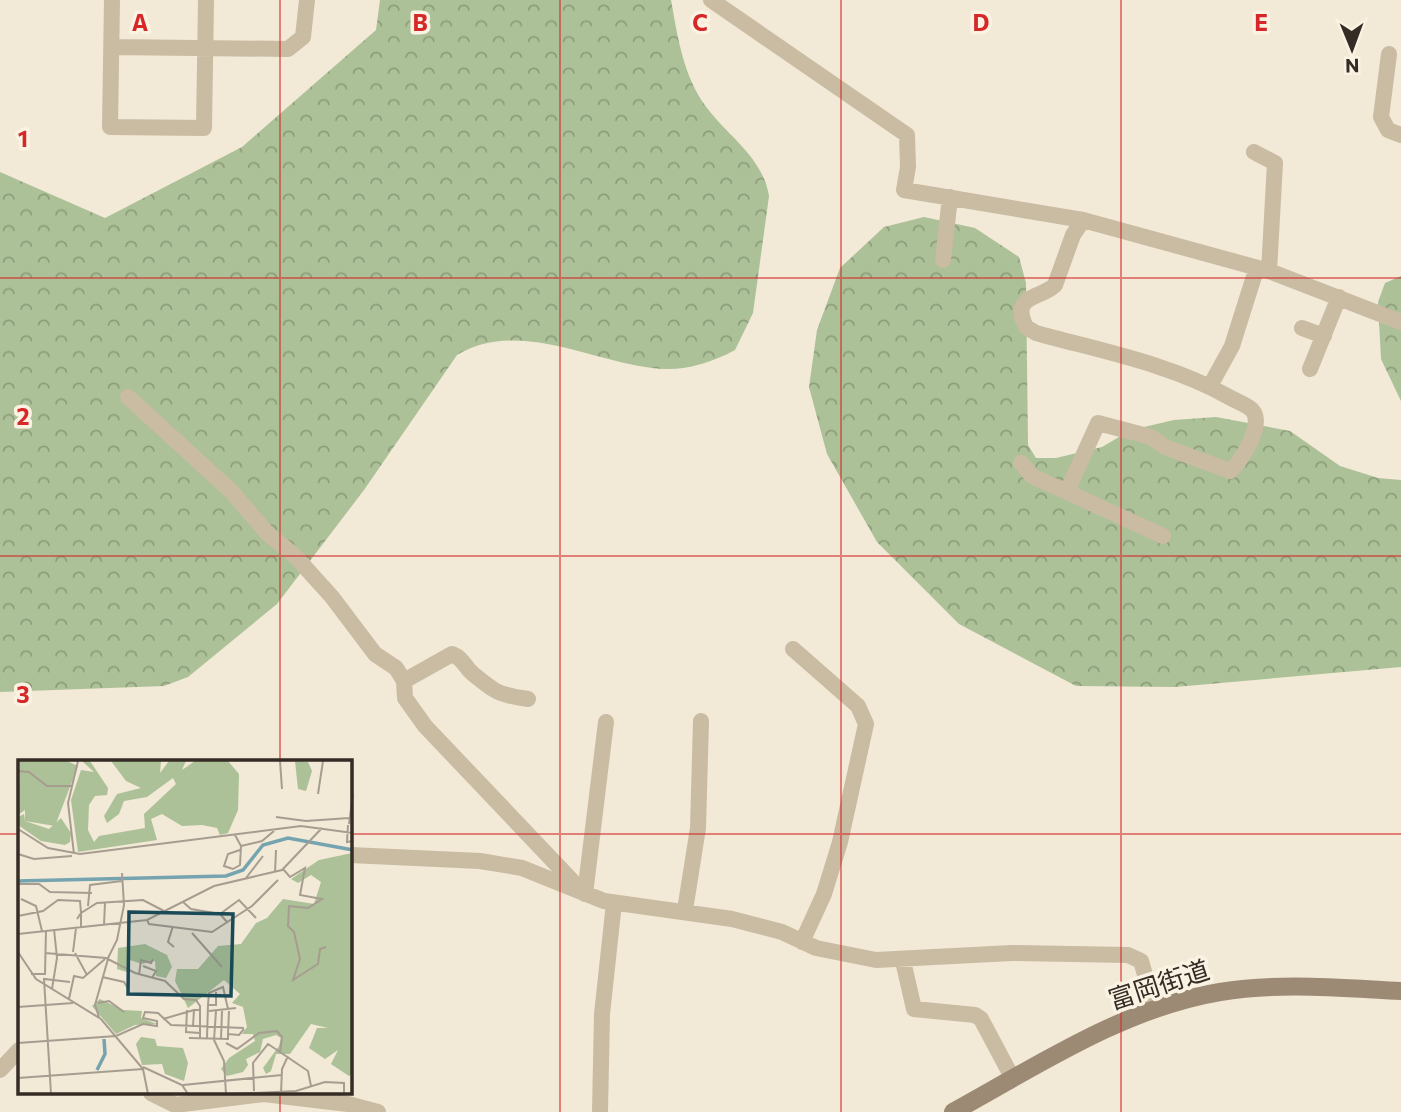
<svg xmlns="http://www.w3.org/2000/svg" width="1401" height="1112" font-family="Commissioner,'Noto Sans JP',sans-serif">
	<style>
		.forest { fill: url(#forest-crowns) }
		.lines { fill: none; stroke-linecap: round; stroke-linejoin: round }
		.street { stroke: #cabba3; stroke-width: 16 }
		.secondary { stroke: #9d8a74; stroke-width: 18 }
		.grid { fill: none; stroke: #d62828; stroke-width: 2; stroke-opacity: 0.55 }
		.labels { text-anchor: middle; stroke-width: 7; stroke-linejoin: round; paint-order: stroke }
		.street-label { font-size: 26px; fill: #342c25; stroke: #faf3e3 }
		.inset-river { fill: none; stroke: #75a4b0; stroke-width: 3.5 }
		.inset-road { fill: none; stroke: #a69d90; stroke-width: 2 }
		.view { fill: #1a4a57; fill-opacity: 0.15; stroke: #1a4a57; stroke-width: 3.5 }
		.inset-edge { fill: none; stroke: #342c25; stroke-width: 3.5 }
		.grid-label { font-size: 23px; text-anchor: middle; font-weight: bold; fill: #d62828; stroke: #faf3e3; stroke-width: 7; stroke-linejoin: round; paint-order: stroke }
	</style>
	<defs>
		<pattern id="forest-crowns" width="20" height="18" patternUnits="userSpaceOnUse" patternTransform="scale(1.75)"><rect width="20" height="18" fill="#acc197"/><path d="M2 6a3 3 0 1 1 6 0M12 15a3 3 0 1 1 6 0" fill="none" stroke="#8d9d7b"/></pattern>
	</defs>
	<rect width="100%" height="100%" fill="#f2e9d7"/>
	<!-- forest -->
	<path class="forest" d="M380,0H671C678,38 683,76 707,108C729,137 763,158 769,196L753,313L735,350C709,364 682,372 652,368C590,361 517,319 457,355L364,490L277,604L188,677L164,686L0,692V172L105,218L242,147L376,30Z
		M924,217L975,228L1019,257L1026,283L1028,445L1036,458H1056L1102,447L1131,430L1174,420L1216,417L1290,431L1340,466L1378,478L1401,480V667L1175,687L1076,686L959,624L877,542L827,454L809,387L817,330L840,268L884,227Z
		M1401,276V401L1381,359L1378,302L1385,283Z"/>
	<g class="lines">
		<!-- street -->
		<path class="street" d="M112,0L110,127L204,128L206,0
			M711,0L907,135L908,167L904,190L1083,220L1269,271L1401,322
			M112,47L288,49L303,37L307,0
			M1389,54L1381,117L1388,130L1401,135
			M1254,152L1275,163L1269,271
			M943,260L950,197
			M1302,328L1324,336
			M1310,369L1339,297
			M1210,386L1232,346L1256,270
			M128,397L231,491L268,534L295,556L332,597L375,654L396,668L404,681L405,698L425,726L578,887
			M1021,463L1032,476L1163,536
			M1068,489L1098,423L1151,437L1165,447L1230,471C1241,462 1265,424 1252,410C1247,405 1236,401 1229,397C1171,364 1101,351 1036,333L1026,327C1010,294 1041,299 1055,285L1073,235L1083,220
			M793,649L858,706L866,724L840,842L824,894L802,942
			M404,681L452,654C464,659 464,666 472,673C495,692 498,695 528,699
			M350,855L480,861L522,868L604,901L732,919L782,932L816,948L876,960L1012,953L1128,955L1141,961L1155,1009
			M585,894L606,722
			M685,910L698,828L701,721
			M903,961L914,1009L975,1015L981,1019L1013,1079
			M0,1070L19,1050
			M151,1093L175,1105L264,1094L348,1104L378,1112
			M600,1112L602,1014L614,903"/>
		<!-- secondary -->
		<path class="secondary" d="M953,1112C1037,1066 1124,1008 1220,992C1279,982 1341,988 1401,991"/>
	</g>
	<!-- grid -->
	<path class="grid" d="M280,0V762M560,0V1112M841,0V1112M1121,0V1112M0,278H1401M0,556H1401M0,834H19M350,834H1401M280,1093V1112"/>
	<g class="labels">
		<!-- street labels -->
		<g class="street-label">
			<text transform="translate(1159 985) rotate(-18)" y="9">富岡街道</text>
		</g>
	</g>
	<!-- overview -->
	<g transform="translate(18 760)">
		<rect width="334" height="334" fill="#f2e9d7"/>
		<path d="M64,1H72L90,28L89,35L77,36L71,45L70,70L76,82L81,76L127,68L126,54L158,24L155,18L129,37L106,41L101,54L89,63L86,56L99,34L123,28L108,21L93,1H143L142,13L151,1H168L164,10L177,1H210L221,14L220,50L210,73L202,75L199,68L184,65L164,66L144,54L133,59L139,80L60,92L53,40L63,10L76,12ZM277,1L290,2L294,11L288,31L280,29ZM6,54L7,61L31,69L43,58L53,73L52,82L47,85L23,81L0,65V57ZM334,93L335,313L331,316L313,304L320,290L307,299L291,288L299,268H310L293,264L272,294H258L253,311L248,314L245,308L261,286L263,278L258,275L245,279L242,292L228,299L230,305L225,312L209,316L203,309L211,298L237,281L235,274H224L229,267L225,247L214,243L222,234L206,220L170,248L157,221L159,209H180L200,186L223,184L238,163L249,158L265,139L296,144L303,122L293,115L280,123L273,119L301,100ZM127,184L149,195L154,207L148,218L138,216L137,201L124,204L109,199L112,213L99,209L100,188ZM82,239L105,250L124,251L123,258L139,264L117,265L98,274L74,246ZM123,277L137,279L139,286L165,288L170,303L166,321L147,314L144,304L124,305L118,284Z" fill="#acc197"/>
		<path d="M2,1H49L60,6L37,66L7,61V50L0,55Z" fill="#acc197"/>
		<path class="inset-river" d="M0,121L208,116L225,110L245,85L270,78L335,90M79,310L87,294L86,279"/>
		<path class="inset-road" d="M262,1L264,29M0,11L11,12L29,26H54M300,34L305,1M258,57L288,61L331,58M331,64L335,34M330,65L329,82L335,81M0,69L30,88L62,94L283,66L335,73M217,75L223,86L222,105L215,109L206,106L210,94L222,90M223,86L244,81L256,71M0,94L16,99L54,96M56,94L50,43L60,1M265,109L272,117L287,108L282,135L304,139L290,148L271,146L270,166L276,172L282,199L275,220L300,204L302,189L308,187M257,113L258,90M228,118L245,96M0,124H21L32,132L74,133M0,126V171M3,139L18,146L24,171M165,142L173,149L202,154L209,162M70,146L72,125L104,121M202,154L221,140L238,158M0,156L25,151L40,140L62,141L63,153L59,159M129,160L131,164L194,172L234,146L260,120M86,165L87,143M155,166L150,182L156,187M63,168V153L79,143L125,140L146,151M174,173L204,207M0,174L129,160L196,126L264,110L304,68M0,192L18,219L83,259L125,309L130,334M55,192L58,168M27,193L88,198L117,213L147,221L166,239L178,240L182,246V278M57,193L69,215M90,198L99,180L106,145L104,113M125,206L138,211L134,218M13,214H27L28,170M121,215L123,200L133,203L135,199M84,217L106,222L111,230M34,229L39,198L36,169M198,232V245H190L191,233L205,227L210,249M51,239L56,216L65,218L87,199M80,243L91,241L106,252M0,247L55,243M169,250L168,272L182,273M191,251L218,248M198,251L196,280L206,301L208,334M81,257L77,245L90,199M145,259L176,250M175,266L176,250H183M210,274L211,251M171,278L210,279V274L221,275L226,269M189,278L190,245M203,279L204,251M0,283L98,276L125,264L139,266V261L125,258L127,252L140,253L153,265L226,268M208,283L219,289L241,273L259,271L264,277L262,292L290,311L293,326M125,307L164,325L170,334M0,318L125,309M165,325L264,315M236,331L235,303L250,284L262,292M33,334L26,219L52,222M214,334L278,331L307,322L326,323V334M263,334L264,309L270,296"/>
		<path class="view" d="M111,152L215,154L213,236L110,234Z"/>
		<rect width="334" height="334" class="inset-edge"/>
	</g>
	<g class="grid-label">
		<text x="140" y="31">A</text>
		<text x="420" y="31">B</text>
		<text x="700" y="31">C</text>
		<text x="981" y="31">D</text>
		<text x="1261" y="31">E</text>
		<text x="23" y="147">1</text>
		<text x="23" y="425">2</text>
		<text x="23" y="703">3</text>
	</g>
	<!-- north arrow -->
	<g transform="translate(1352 49) rotate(179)" stroke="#faf3e3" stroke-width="5" paint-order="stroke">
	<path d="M0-5L12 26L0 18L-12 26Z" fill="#342c25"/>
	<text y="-10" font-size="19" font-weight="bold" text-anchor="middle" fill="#342c25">N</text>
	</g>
</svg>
